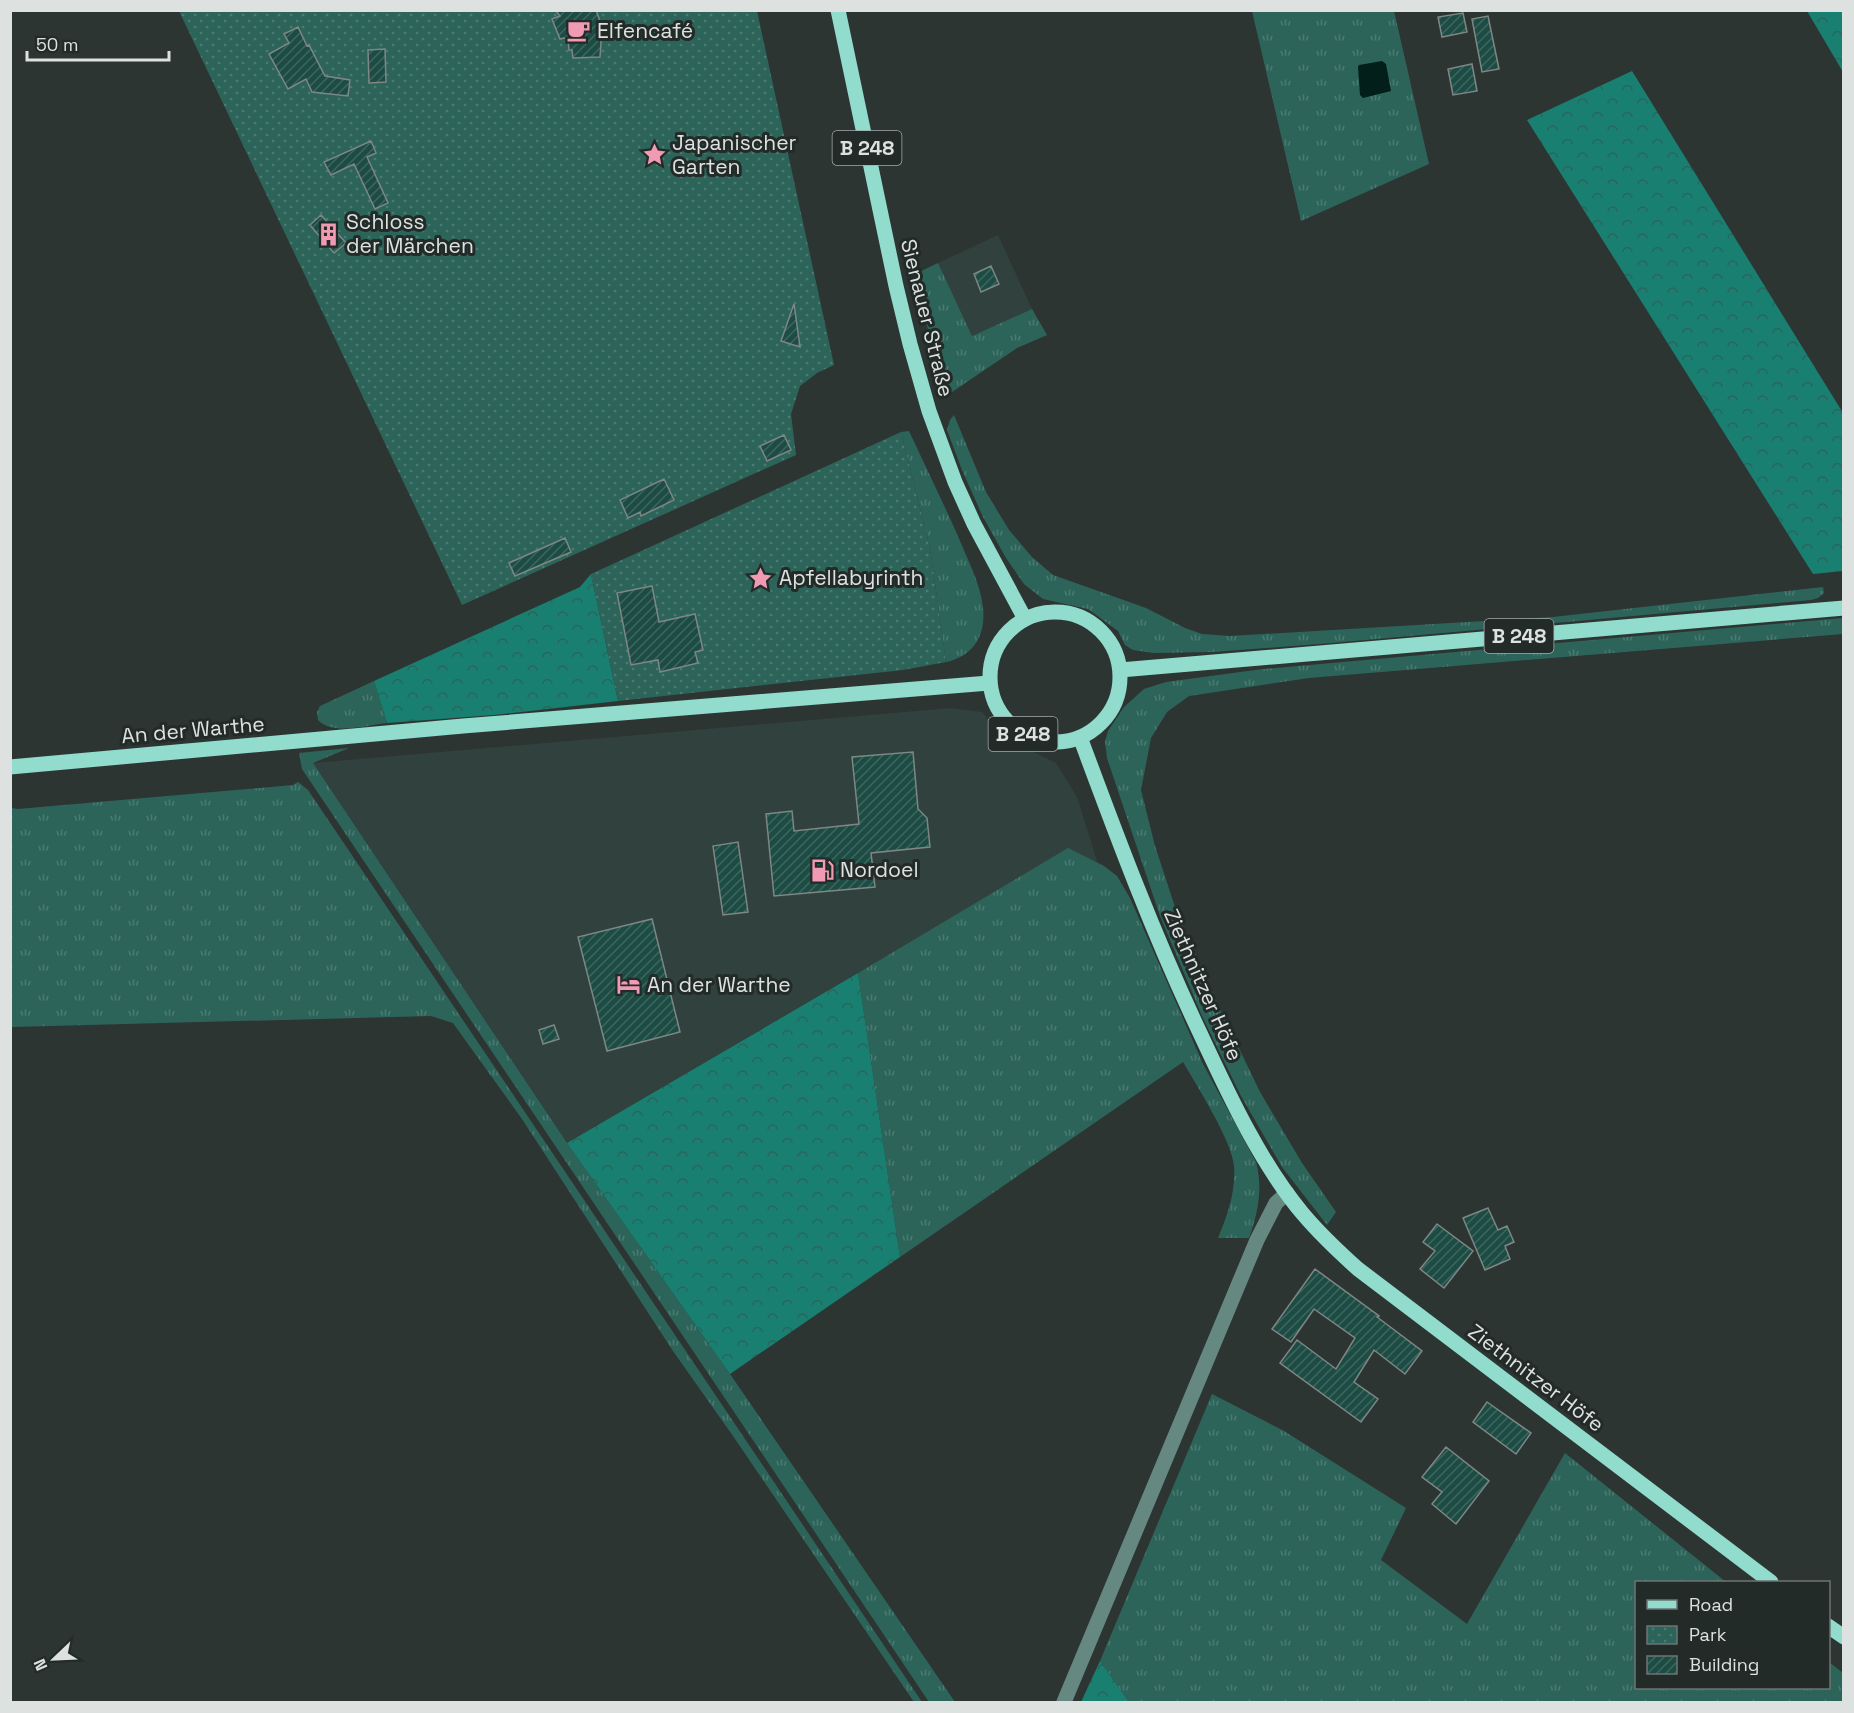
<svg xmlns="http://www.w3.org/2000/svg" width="1854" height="1713" font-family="'Space Grotesk',sans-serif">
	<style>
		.built { fill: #31413d }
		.grass { fill: url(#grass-tufts) }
		.forest { fill: url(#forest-crowns) }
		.park { fill: url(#park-dots) }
		.water { fill: #021f1a }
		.building { fill: url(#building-hatch); stroke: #7e8785; stroke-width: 1.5 }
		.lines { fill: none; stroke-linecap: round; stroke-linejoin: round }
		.minor { stroke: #658880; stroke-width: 15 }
		.major { stroke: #91dccd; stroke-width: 15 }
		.labels { text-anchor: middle; stroke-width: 6; stroke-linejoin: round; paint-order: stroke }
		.shield { fill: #232b29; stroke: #a5abaa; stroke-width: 1.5 }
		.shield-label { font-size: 20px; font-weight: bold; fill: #dde2e1 }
		.poi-label { font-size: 21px; fill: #dde2e1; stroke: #232b29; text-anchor: start }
		.street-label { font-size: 21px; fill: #dde2e1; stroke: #232b29 }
	</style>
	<defs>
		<pattern id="grass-tufts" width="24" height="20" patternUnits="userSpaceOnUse" patternTransform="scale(1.5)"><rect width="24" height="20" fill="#2d645a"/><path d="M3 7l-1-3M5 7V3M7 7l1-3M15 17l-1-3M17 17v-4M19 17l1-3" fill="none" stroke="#4b7a71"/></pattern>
		<pattern id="forest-crowns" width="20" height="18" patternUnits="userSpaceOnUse" patternTransform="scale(1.5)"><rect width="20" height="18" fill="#197f70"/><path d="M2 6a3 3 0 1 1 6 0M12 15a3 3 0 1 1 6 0" fill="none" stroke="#2b645c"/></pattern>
		<pattern id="park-dots" width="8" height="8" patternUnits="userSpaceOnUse" patternTransform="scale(1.5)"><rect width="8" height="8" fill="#2d645a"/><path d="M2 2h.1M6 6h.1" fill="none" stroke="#4b7a71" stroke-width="1.8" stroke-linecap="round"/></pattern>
		<pattern id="building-hatch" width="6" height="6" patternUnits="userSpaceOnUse" patternTransform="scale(1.5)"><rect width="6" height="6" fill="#1c4c44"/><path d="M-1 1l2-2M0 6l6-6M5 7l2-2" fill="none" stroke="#3d665f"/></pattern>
	</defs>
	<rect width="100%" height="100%" fill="#2d3533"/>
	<!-- built -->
	<path class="built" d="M998,235L1032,309L972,336L938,263Z
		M951,708L982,712L1001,736L1056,763L1077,797L1102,877L1049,861L567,1143L313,763Z"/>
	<!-- grass -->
	<path class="grass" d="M1252,11H1394L1429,164L1301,221Z
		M938,263L972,336L1032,309L1047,335L1017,348L952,392H947L944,388L913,275Z
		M954,415L986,492L1009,530L1032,557L1053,575L1146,608L1185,628L1202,634L1230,636L1553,617L1823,587L1824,593L1818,598L1811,600L1332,643L1212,652L1154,653L1133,650L1125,645L1118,631L1088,609L1043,599L1024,584L1006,558L983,517L962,470L947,430L950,420Z
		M909,431C927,470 946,508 963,548C971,567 981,587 983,608C986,636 973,656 946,662L930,548L901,432Z
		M1843,618V634L1309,678L1189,696L1167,712L1151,738L1141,790L1155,846L1176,910L1220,1009L1260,1092L1302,1163L1336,1212L1327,1225L1282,1167L1241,1096L1202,1016L1160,916L1107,758L1105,742L1108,731L1124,707L1144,689L1166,682L1263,669Z
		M374,681L387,723C367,725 333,736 318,720L317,712L320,706Z
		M349,748L313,763L567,1143L730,1374L955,1702H929L302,769L299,753Z
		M298,782L308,790L922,1702H914L733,1436L673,1351L522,1119L453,1023L431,1016L11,1027V808L18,809L293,785Z
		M1068,848L1104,866L1117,876L1130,898L1203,1064L1256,1162C1263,1188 1258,1213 1249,1238H1218C1227,1216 1236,1192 1234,1166C1232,1141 1197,1086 1183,1062L900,1257L858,973Z
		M1212,1394L1284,1431L1406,1508L1381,1560L1467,1624L1565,1453L1726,1582H1636V1688H1828L1829,1662L1843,1673V1702H1129L1100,1661Z"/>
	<!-- forest -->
	<path class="forest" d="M1807,11H1843V72Z
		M1632,71L1843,413V571L1813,574L1527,120Z
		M591,574L618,701L494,715L387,723L374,681L580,587Z
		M858,973L900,1257L730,1374L567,1143Z
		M1100,1661L1129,1702H1081Z"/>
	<!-- park -->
	<path class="park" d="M179,11H757L834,365L817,373L800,386L791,414L796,455L462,605Z
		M901,432L930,548L946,662L903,670L618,701L591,574Z"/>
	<!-- water -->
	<path class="water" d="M1382,61L1386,64L1391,91L1363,98L1360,95L1358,67L1359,65Z"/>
	<!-- building -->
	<path class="building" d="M555,10H596L602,27L600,57L573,58L572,50H569L568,37L560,39L552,19L560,16Z
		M1463,13L1467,32L1442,37L1438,17Z
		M1488,16L1499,69L1482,72L1472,19Z
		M298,27L307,46L309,45L325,76L350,80L348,96L312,92L306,79L288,89L269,54L289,43L284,34Z
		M385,49L386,82L369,83L368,50Z
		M1472,64L1477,91L1453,95L1448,69Z
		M371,141L376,153L367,157L388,203L375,209L354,164L331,175L324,162Z
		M321,215L346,243L334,253L310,225Z
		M991,266L999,284L981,292L974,274Z
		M794,304L800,347L781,341Z
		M784,435L791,450L767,461L760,446Z
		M664,479L674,500L641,516L640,512L628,518L620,500Z
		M565,538L571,552L515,576L509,563Z
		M652,586L659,622L695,614L703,650L695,652L698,663L660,672L658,660L631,665L617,593Z
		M913,752L918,809L927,818L930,847L871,853L875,887L774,896L766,814L792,811L794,831L859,824L852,757Z
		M738,842L748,912L723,915L713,846Z
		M652,919L680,1032L607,1051L578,937Z
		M554,1025L559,1039L543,1044L539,1030Z
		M1488,1208L1498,1230L1507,1226L1514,1242L1505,1246L1510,1259L1485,1270L1463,1218Z
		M1437,1224L1473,1251L1444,1288L1420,1269L1435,1251L1423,1242Z
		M1315,1269L1379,1316L1377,1317L1422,1351L1405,1374L1374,1350L1354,1382L1378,1399L1361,1422L1280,1363L1297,1340L1336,1369L1355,1338L1314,1309L1291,1342L1272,1329Z
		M1487,1402L1531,1433L1516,1454L1473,1422Z
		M1446,1447L1489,1481L1456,1524L1432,1504L1442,1492L1422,1477Z"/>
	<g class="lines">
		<!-- minor -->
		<path class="minor" d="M1064,1702L1257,1240L1276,1203L1287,1193"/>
		<!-- major -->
		<path class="major" d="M838,10L896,286L910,344L929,411L955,482L974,524L1025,619
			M990 677a65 65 0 1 1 130 0a65 65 0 1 1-130 0Z
			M1120,670L1844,608
			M1080,737C1117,837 1154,936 1200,1033C1228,1093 1260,1163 1303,1214C1320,1234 1339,1252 1358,1269L1771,1582
			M10,767L463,726L989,683
			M1828,1626L1844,1637"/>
	</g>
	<!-- icons -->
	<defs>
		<symbol id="cafe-bare" viewBox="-9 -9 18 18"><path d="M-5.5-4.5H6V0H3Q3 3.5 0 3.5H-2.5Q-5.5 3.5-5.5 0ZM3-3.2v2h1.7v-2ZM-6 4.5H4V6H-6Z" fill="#f09ab4" stroke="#232b29" stroke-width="2.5" paint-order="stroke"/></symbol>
		<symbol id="sight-bare" viewBox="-9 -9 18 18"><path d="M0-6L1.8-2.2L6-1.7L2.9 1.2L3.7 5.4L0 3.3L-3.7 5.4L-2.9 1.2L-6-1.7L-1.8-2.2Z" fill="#f09ab4" stroke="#232b29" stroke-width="2.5" paint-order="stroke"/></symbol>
		<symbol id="building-bare" viewBox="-9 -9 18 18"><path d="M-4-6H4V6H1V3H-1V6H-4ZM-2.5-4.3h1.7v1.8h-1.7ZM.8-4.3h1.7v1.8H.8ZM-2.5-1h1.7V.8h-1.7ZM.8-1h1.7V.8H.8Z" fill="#f09ab4" stroke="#232b29" stroke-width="2.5" paint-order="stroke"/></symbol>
		<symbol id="fuel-bare" viewBox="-9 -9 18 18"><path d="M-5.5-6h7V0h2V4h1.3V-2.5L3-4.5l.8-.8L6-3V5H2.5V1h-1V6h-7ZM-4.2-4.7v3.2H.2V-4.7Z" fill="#f09ab4" stroke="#232b29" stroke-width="2.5" paint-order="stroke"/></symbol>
		<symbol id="hotel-bare" viewBox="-9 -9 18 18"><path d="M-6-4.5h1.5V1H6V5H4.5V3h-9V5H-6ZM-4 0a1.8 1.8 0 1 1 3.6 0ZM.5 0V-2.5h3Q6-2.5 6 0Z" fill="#f09ab4" stroke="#232b29" stroke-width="2.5" paint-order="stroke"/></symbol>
	</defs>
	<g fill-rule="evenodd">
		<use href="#cafe-bare" x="562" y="14" width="33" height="33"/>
		<use href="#sight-bare" x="638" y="138" width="33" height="33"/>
		<use href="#building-bare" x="312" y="218" width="33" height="33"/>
		<use href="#sight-bare" x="744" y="562" width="33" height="33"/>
		<use href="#fuel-bare" x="806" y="854" width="33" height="33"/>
		<use href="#hotel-bare" x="612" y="968" width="33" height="33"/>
	</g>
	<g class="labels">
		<!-- shield labels -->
		<g class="shield">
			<rect x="832.5" y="131" width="69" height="34" rx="4.5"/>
			<rect x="1484.5" y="619" width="69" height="34" rx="4.5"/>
			<rect x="988.5" y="717" width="69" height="34" rx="4.5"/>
		</g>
		<g class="shield-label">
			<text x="867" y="155">B 248</text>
			<text x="1519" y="643">B 248</text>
			<text x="1023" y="741">B 248</text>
		</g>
		<!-- poi labels -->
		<g class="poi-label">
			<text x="597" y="38">Elfencafé</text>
			<text x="672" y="150">Japanischer<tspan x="672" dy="24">Garten</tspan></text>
			<text x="346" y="229">Schloss<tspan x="346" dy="24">der Märchen</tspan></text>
			<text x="779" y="585">Apfellabyrinth</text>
			<text x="840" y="877">Nordoel</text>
			<text x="647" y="992">An der Warthe</text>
		</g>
		<!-- street labels -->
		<g class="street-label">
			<text transform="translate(927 318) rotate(76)" y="7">Sienauer Straße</text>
			<text transform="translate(193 730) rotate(-5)" y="7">An der Warthe</text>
			<text transform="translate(1203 985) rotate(66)" y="7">Ziethnitzer Höfe</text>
			<text transform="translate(1536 1378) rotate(37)" y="7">Ziethnitzer Höfe</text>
		</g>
	</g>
	<!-- border -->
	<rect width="1854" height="1713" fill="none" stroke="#dde2e1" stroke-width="24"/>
	<!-- legend -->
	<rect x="1635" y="1581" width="195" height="108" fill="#232b29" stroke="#6d7473" stroke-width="1.5"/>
	<rect x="1647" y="1600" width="30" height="9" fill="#91dccd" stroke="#6d7473" stroke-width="1.5"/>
	<text x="1689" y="1611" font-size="18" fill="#dde2e1">Road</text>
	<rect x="1647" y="1626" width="30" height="18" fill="url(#park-dots)" stroke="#6d7473" stroke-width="1.5"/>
	<text x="1689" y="1641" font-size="18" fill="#dde2e1">Park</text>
	<rect x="1647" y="1656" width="30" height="18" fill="url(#building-hatch)" stroke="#6d7473" stroke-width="1.5"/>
	<text x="1689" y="1671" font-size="18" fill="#dde2e1">Building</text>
	<!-- north arrow -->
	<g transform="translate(54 1659) rotate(247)" stroke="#232b29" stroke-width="4.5" paint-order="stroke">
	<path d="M0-4.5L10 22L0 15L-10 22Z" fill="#dde2e1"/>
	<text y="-9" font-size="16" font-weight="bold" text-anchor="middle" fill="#dde2e1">N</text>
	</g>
	<!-- scale -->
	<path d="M27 51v9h142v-9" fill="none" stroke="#dde2e1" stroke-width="3"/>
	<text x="36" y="51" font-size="18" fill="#dde2e1" stroke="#232b29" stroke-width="4.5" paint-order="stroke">50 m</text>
</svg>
